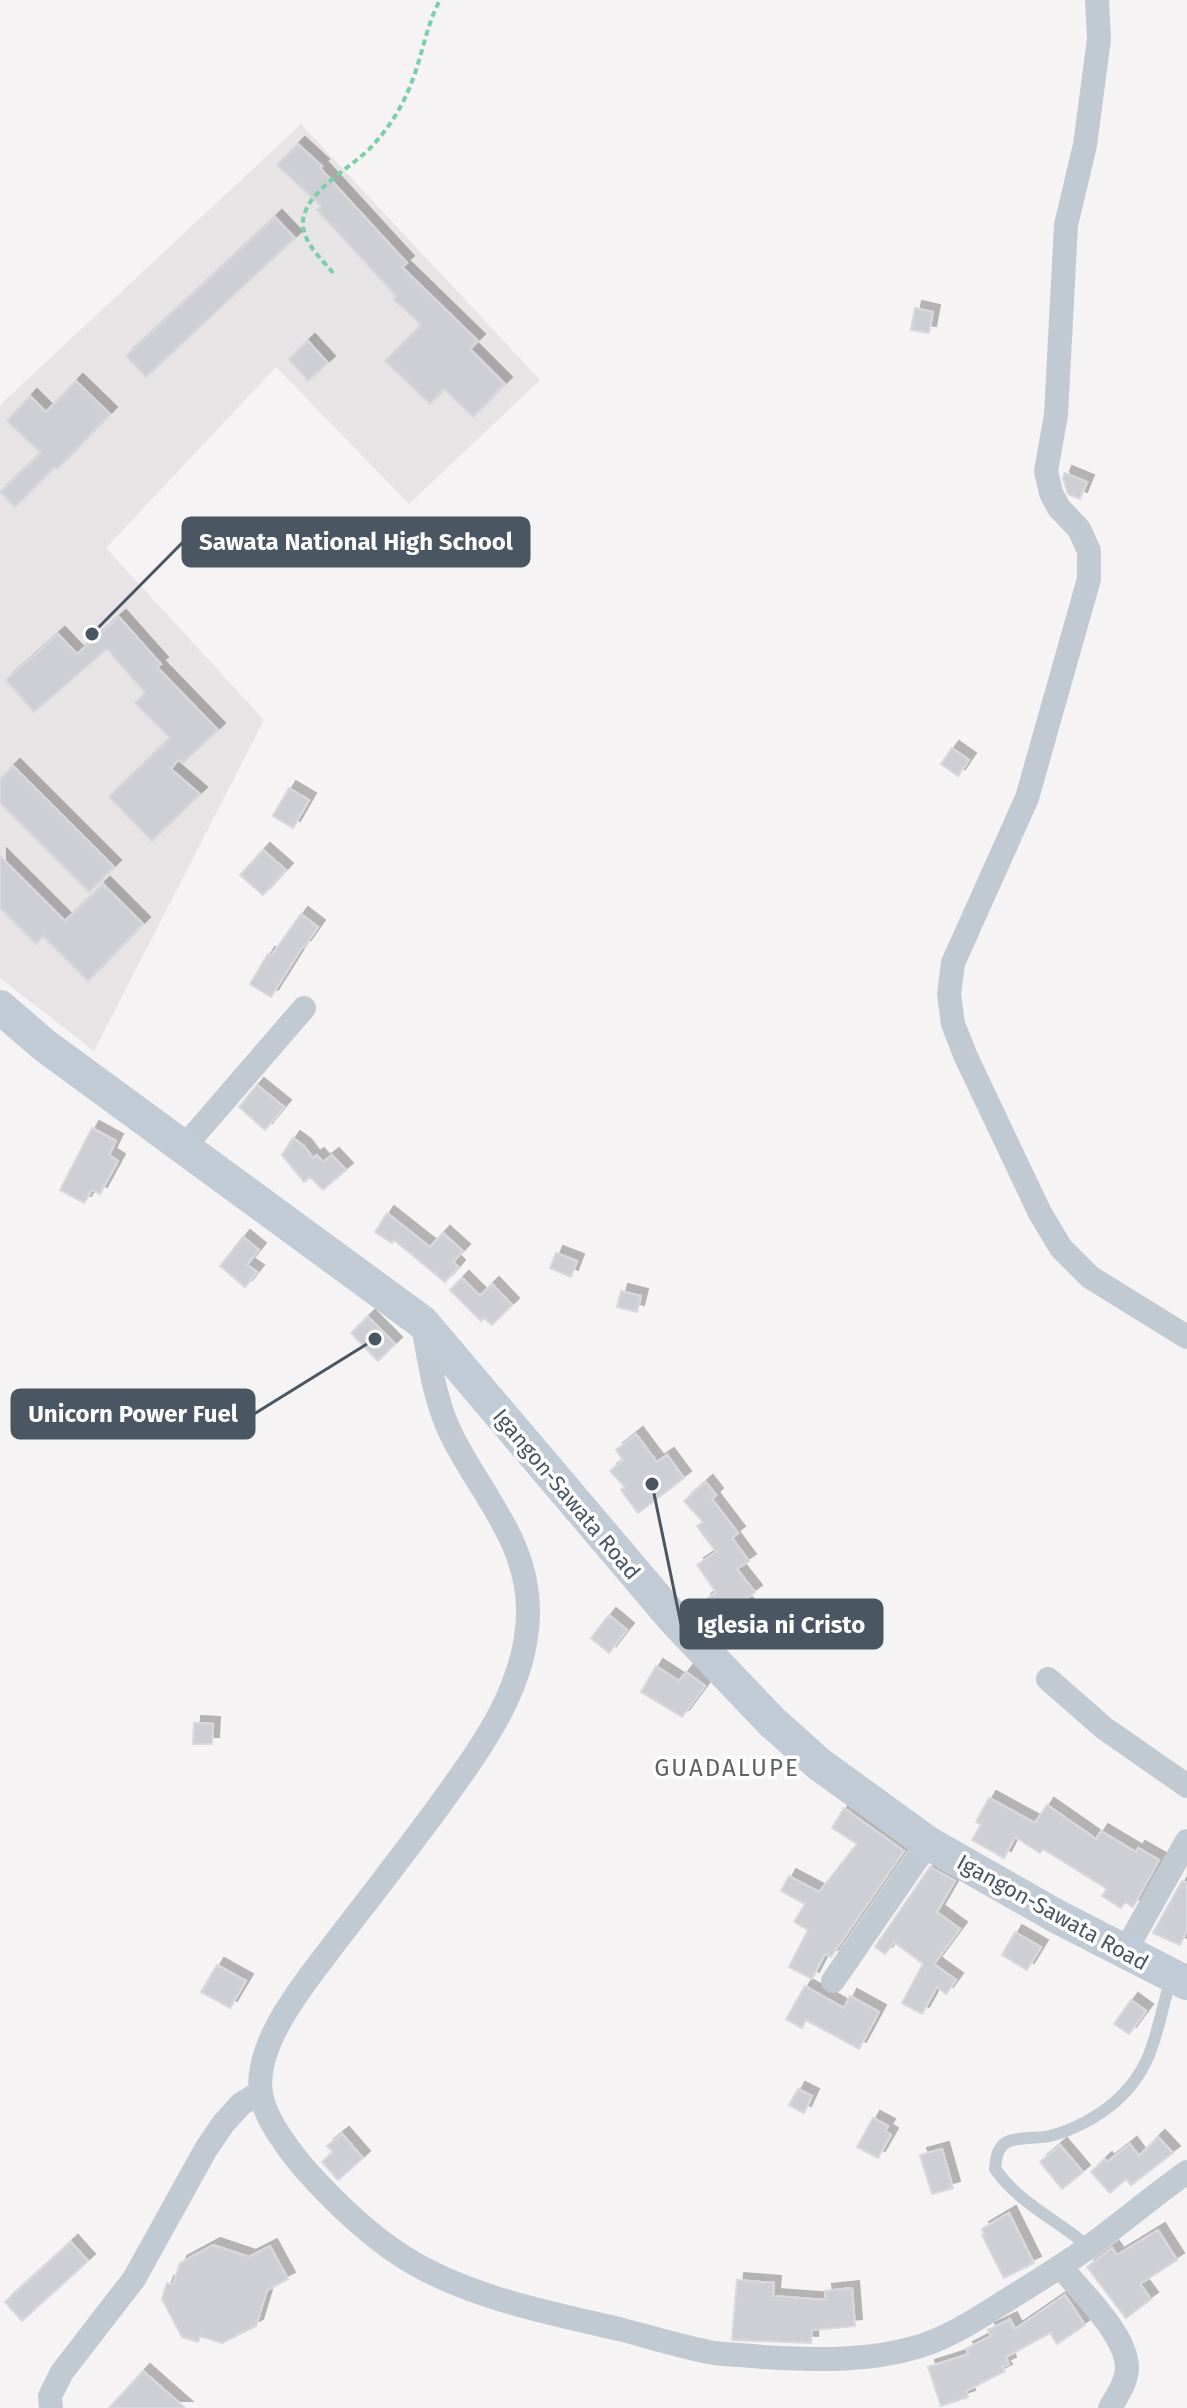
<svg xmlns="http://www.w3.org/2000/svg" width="1187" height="2408" font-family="'Fira Sans',sans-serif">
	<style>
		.education { fill: #e6e4e5 }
		.building { fill: #cdcfd5; stroke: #d7d9de; stroke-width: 2; filter: url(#shadow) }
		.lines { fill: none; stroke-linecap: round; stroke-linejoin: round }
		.path { stroke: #7ad0a6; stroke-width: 4; stroke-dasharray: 6 4; stroke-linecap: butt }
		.service { stroke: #c1cad2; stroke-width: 12 }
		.minor { stroke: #c1cad2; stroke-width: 24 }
		.secondary { stroke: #c1cbd6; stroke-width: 34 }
		.labels { text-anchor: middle; stroke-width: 7; stroke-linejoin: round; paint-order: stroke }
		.street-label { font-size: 22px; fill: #4a5661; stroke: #fff }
		.neighbourhood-label { font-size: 24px; letter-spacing: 2px; fill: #5f6368; stroke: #fff }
		.leader { fill: none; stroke: #4a5661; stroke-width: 3 }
		.callout-dot { fill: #4a5661; stroke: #fff; stroke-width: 3 }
		.callout { fill: #4a5661; stroke: #4a5661; stroke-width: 3 }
		.callout-label { font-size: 24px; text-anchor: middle; font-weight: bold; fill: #fff }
	</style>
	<defs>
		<filter id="shadow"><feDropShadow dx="7" dy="-7" stdDeviation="0" flood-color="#0004"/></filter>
	</defs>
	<rect width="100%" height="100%" fill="#f5f3f3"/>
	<!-- education -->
	<path class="education" d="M301,124L540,380L409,504L276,367L106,548L264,720L94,1051L0,978V405Z"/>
	<!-- building -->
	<path class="building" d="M298,144L322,166L320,168L407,263L402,267L478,341L470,349L505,384L473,417L444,389L430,404L385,361L421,325L393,299L396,296L317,210L321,206L277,165Z
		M275,217L295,238L146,377L126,356Z
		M915,308L933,312L929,333L911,330Z
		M308,341L328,363L308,381L289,359Z
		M76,381L110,414L57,469L55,467L15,507L0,492L41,453L7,421L30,396L46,412Z
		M1065,473L1087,482L1080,499L1068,494L1063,478Z
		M119,617L161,664L157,667L218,730L183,763L178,760L171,769L200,794L152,841L109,797L170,738L135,703L145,693L107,649L34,712L6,680L58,634L77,654Z
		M952,748L969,760L958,776L941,764Z
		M13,766L114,867L89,892L0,803V779Z
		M289,788L309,800L293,828L273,816Z
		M263,850L286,870L263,895L240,875Z
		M0,856L65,921L103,884L143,924L88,981L43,936L36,944L0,908Z
		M301,914L318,927L304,947L303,946L271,997L250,984L268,954L271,956Z
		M257,1085L284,1107L265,1130L239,1107Z
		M92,1128L116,1141L109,1155L118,1161L100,1194L92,1190L84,1203L60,1190Z
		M293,1138L304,1146L313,1158L317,1155L323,1162L332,1155L346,1170L323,1190L310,1177L304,1182L282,1155Z
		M387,1213L430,1247L443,1233L463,1251L453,1262L458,1267L445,1282L394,1240L392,1243L375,1232Z
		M243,1237L259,1250L247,1265L257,1272L245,1287L220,1266Z
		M556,1253L577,1261L571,1277L550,1268Z
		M462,1278L480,1296L492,1284L512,1305L492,1325L484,1318L481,1321L450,1290Z
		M621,1291L641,1296L637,1312L617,1307Z
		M368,1317L395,1344L378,1361L351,1333Z
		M636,1434L657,1462L667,1455L684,1478L638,1513L621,1490L625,1487L610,1471L623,1460L616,1450Z
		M706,1482L716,1495L712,1499L738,1533L732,1538L749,1561L737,1569L755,1592L743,1601L762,1625L738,1643L704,1601L716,1592L697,1565L716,1552L697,1526L703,1522L684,1501Z
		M609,1615L627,1630L609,1653L591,1638Z
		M656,1666L679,1681L686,1672L705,1686L682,1717L641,1692Z
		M194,1723L213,1724L212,1744H193Z
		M989,1798L1035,1823L1047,1805L1096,1839L1101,1831L1136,1852L1138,1848L1159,1860L1133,1907L1125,1902L1121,1908L1102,1896L1107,1889L1043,1849L1040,1853L1015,1837L1004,1858L972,1840L981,1825L976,1822Z
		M844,1808L904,1851L831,1957L825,1954L812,1979L789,1967L808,1930L794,1922L805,1904L781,1891L789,1876L819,1892L857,1844L832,1828Z
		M930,1867L955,1881L937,1912L960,1929L934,1964L956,1980L946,1994L937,1987L922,2014L902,2003L923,1964L894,1942L885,1954L875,1947Z
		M1182,1881L1187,1883V1930L1180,1945L1153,1933Z
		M1015,1932L1041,1947L1027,1970L1002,1955Z
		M217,1965L246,1981L230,2008L201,1992Z
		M805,1986L844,2008L850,1996L879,2012L859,2049L806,2020L802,2028L786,2019Z
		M1131,2000L1146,2011L1129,2034L1114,2024Z
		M798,2089L812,2096L804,2113L789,2105Z
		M873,2118L888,2126L885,2131L891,2135L878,2158L857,2147Z
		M342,2134L363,2158L338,2180L322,2162L333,2152L327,2146Z
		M1158,2137L1173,2153L1131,2185L1126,2179L1110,2193L1091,2172L1105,2159L1107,2162L1130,2144L1139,2156Z
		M1060,2145L1083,2172L1062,2189L1040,2162Z
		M942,2149L953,2188L932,2194L920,2155Z
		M1009,2213L1034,2263L1004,2278L982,2235L984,2233L982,2229Z
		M1158,2230L1177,2260L1140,2284L1151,2299L1126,2318L1087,2267L1112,2248L1117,2255Z
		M71,2242L88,2261L22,2321L5,2302Z
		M213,2245L249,2257L270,2246L288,2279L267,2290L256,2326L222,2343L200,2336L198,2342L182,2337L162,2299L167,2283L173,2285L180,2263Z
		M737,2280L774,2283L773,2296L826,2300L825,2291L852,2288L855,2326L812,2330L811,2343L732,2340Z
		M1065,2295L1085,2325L1057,2344L1050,2333L1006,2357L1009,2364L1002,2367L1005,2371L966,2391L968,2397L941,2406L928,2367L969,2354L966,2349L991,2336L988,2330L1010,2319L1015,2329Z
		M143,2371L185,2408H109Z"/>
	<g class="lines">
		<!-- path -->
		<path class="path" d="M333,273C321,258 301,241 303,220C307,189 354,167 373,145C392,124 405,102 414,76C423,51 427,24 440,0"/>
		<!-- service -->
		<path class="service" d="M1089,2247C1057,2220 1019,2203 995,2169C996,2158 997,2148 1007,2142C1019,2136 1037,2139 1050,2136C1073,2130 1098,2117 1116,2101C1156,2066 1156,2026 1171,1979"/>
		<!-- minor -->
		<path class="minor" d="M1097,0L1099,39L1085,145L1066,225L1056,415L1046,471L1051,493L1059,508L1079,529L1089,551V579L1027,798L953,963L949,994L953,1024L966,1057L1040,1213L1061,1248L1090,1277L1187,1337
			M184,1147L304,1008
			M423,1325C430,1364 435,1403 453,1438C483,1497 530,1544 528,1615C526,1689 480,1749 439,1806C406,1851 372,1895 338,1939C310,1976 253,2042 261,2093C264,2117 289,2150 304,2168C336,2204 373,2240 415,2264C477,2299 550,2313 619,2329C650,2337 682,2347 714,2353C730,2355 746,2355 763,2357C816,2360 866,2362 917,2347C948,2338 977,2319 1004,2302C1031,2285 1059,2268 1086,2249C1120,2224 1152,2197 1187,2172
			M1048,1679L1104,1728L1187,1786
			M1124,1953L1187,1841
			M833,1981L928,1843
			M1061,2267C1081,2292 1126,2334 1127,2367C1127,2382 1117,2396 1110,2408
			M51,2408L50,2396L62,2372L134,2279L206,2149L223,2124L241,2104L261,2092"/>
		<!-- secondary -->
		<path class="secondary" d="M0,1007L44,1045L422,1322L674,1619L772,1722L819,1764L928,1843L1056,1916L1187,1983"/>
	</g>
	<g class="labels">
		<!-- street labels -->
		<g class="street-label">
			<text transform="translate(567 1494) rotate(50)" y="8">Igangon-Sawata Road</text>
			<text transform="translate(1053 1912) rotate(29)" y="8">Igangon-Sawata Road</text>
		</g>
		<!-- neighbourhood labels -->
		<g class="neighbourhood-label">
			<text x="727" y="1776">GUADALUPE</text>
		</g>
	</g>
	<!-- callouts -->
	<path class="leader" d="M92 634L183 542M375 1339L254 1414M652 1484L681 1624"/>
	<g class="callout-dot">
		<circle cx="92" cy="634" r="8"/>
		<circle cx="375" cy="1339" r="8"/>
		<circle cx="652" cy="1484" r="8"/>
	</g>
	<g class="callout">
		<rect x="183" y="518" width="346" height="48" rx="8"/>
		<rect x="12" y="1390" width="242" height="48" rx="8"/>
		<rect x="681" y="1600" width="201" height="48" rx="8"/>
	</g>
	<g class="callout-label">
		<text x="356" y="550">Sawata National High School</text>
		<text x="133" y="1422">Unicorn Power Fuel</text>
		<text x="781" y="1633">Iglesia ni Cristo</text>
	</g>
</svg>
